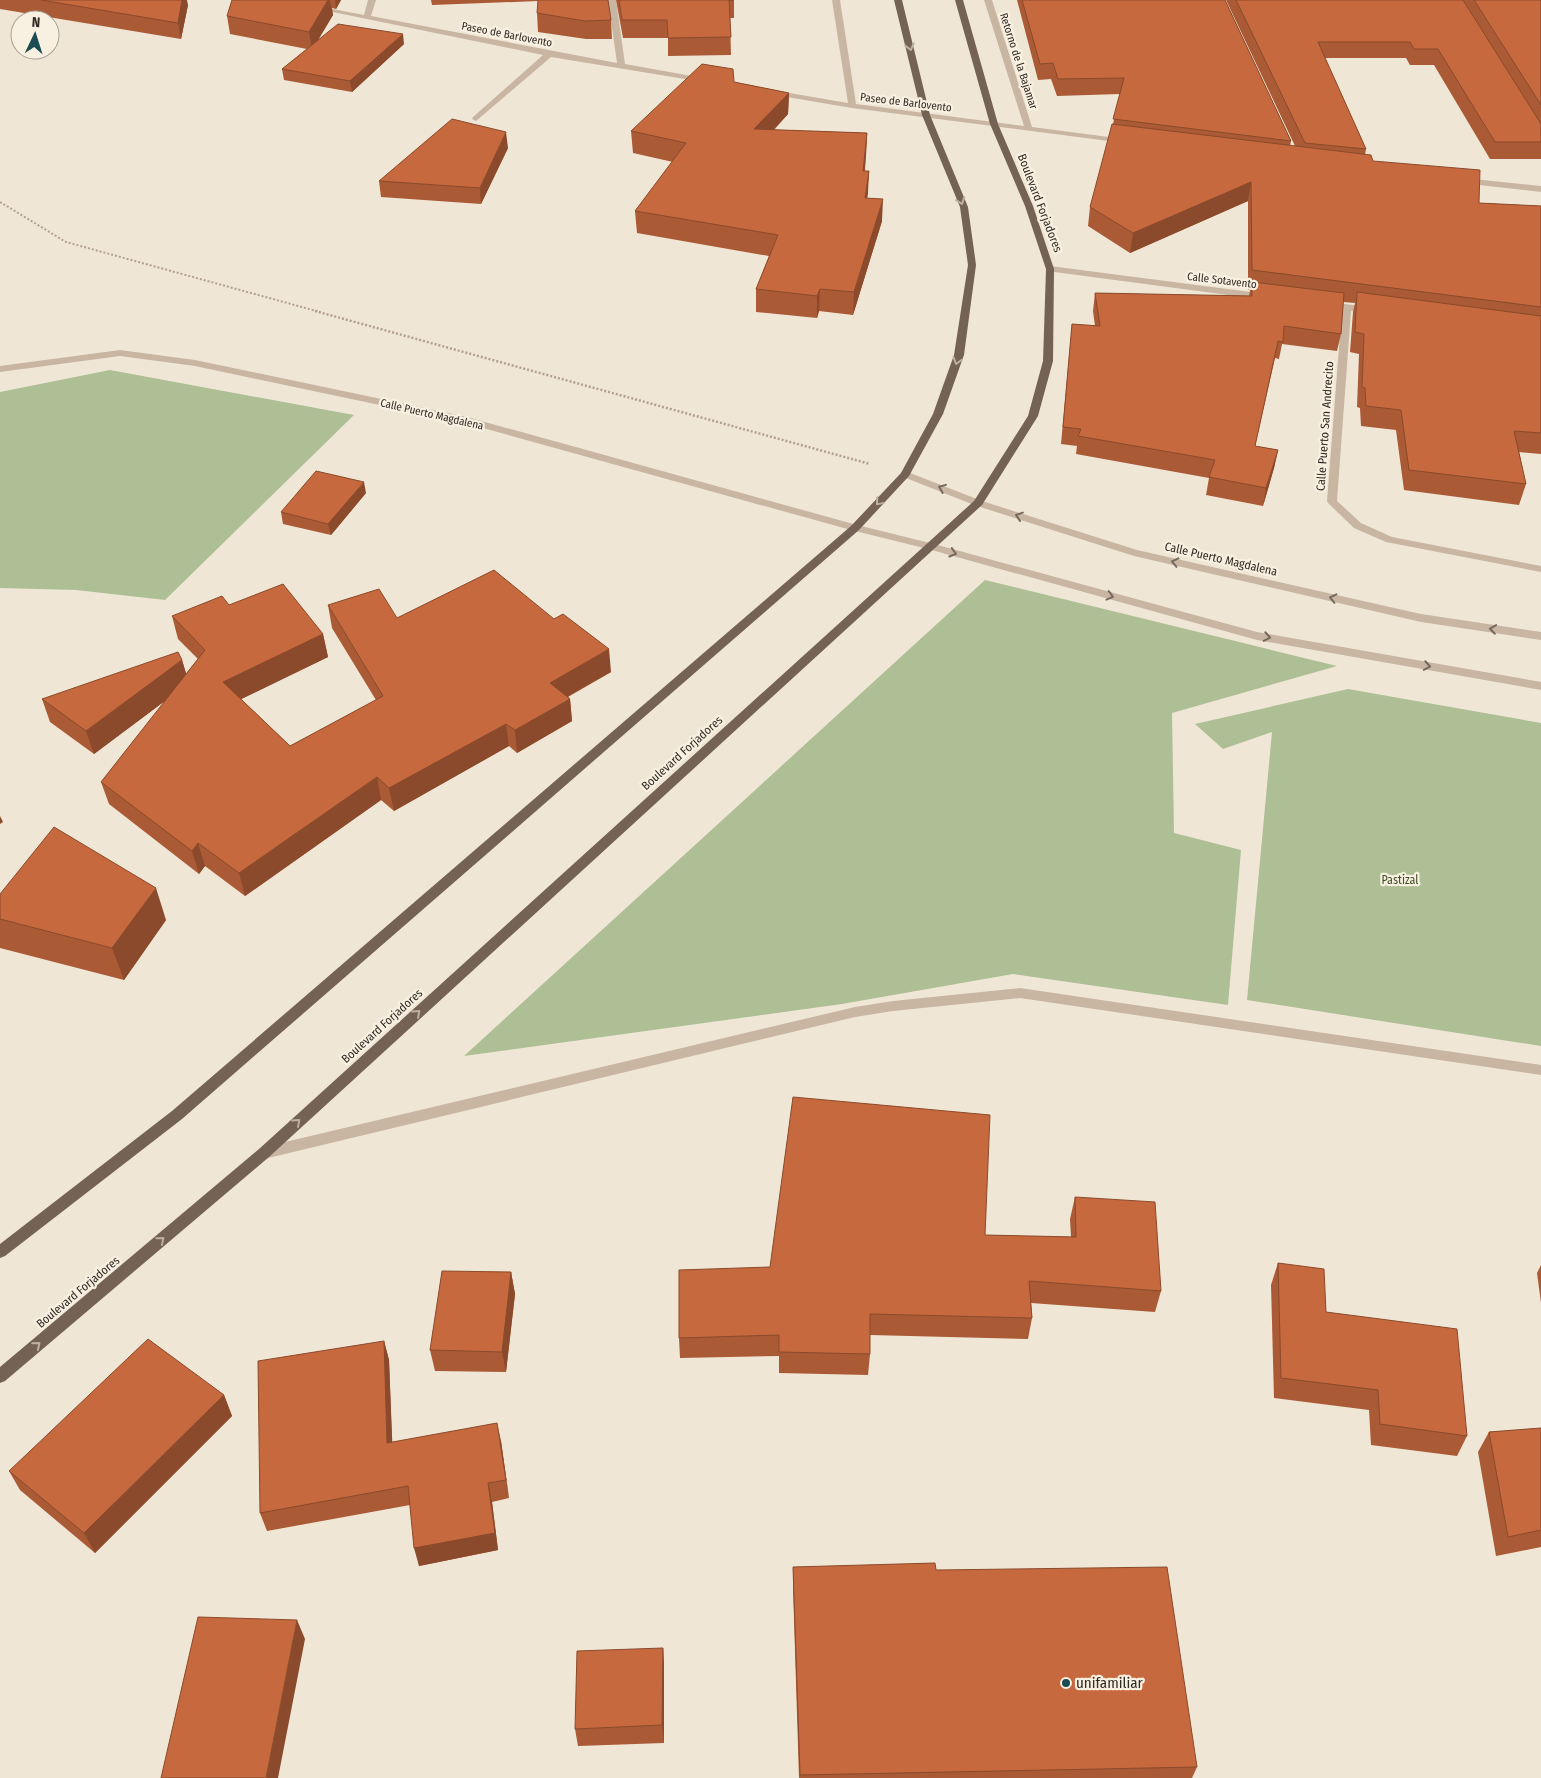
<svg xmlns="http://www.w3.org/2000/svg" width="1541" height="1778" font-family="'Fira Sans Condensed',sans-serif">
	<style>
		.green { fill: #aebf96 }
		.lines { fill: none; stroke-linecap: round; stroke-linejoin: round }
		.path-far1 { stroke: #b3a08c; stroke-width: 2; stroke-dasharray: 2 2; stroke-linecap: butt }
		.path { stroke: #b3a08c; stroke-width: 2.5; stroke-dasharray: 2 2; stroke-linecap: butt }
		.minor { fill: #c8b6a2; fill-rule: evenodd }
		.major { fill: #746255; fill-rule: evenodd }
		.wall { fill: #aa5a35 }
		.shaded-wall { fill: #8b4a2b }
		.building { fill: #c6693e; stroke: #8b4a2b }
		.oneway { stroke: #bdb0a2 }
		.oneway2 { stroke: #76695d }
		.poi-dot { fill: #1b4b53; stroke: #f8f0e1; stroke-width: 2 }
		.labels { text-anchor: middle; stroke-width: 4.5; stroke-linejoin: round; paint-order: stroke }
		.far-street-label { font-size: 11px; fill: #322a24; stroke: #f8f0e1 }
		.street-label { font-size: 12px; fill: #322a24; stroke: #f8f0e1 }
		.park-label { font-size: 12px; fill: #3f5028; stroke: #f8f0e1 }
		.near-poi-label { font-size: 15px; fill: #322a24; stroke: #f8f0e1; text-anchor: start }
	</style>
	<rect width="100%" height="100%" fill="#f0e6d6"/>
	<!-- green -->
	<path class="green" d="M110,370L354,415L165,600L76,590L0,588V392Z
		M985,580L1337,666L1172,713L1174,833L1241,850L1228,1005L1013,974L842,1004L464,1056Z
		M1348,689L1541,723V1046L1247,1000L1272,732L1223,749L1195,724Z"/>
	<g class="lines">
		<!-- path-far1 -->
		<path class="path-far1" d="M0,202L66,242L320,312"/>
		<!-- path -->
		<path class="path" d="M315,311L870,464"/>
		<!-- minor -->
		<path class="minor" d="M368,0H376L371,16L617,63L608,0H616L625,64L703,78L707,80L703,82L551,57L476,121L472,119L473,117L543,55L313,8L317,6L364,15Z
			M832,0H840L856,104L1024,126L984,0H992L1032,127L1124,139L1128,141L1124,143L852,108L769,94V90H772L848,103Z
			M1464,178L1541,186V192L1461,183V179Z
			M1050,266L1266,294L1271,297L1266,300L1047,271V267Z
			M1328,302L1370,307L1375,310L1370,313L1351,311L1337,501L1361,523L1392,537L1541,566V572L1386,542L1354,528L1328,503L1327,501L1342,309L1325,307L1323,305Z
			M120,350L195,360L467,417L857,525L934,544L1257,632L1541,682V690L1257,640L928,549L851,530L465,423L195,366L120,356L0,372V366Z
			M905,471L982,501L1137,550L1421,614L1541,632V640L1421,622L1134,556L974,505L901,476V472Z
			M1020,988L1541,1065V1075L1020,998L893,1011L855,1017L264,1159L259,1157L257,1153L259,1149L264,1147L855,1007L893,1001Z"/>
		<!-- major -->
		<path class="major" d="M894,0H902L930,115L968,207L976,265L964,355L943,414L909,476L859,530L182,1119L5,1256L0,1258V1244L172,1111L851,526L901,473L933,414L954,355L968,265L960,207L922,115Z
			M955,0H963L998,124L1033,206L1054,269L1053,361L1038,416L982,505L269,1157L5,1381L0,1383V1367L259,1149L974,501L1028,416L1043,361L1046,269L1025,206L990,124Z"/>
	</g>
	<!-- wall -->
	<path class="wall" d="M0,0H182L188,5L181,39L0,9Z
		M232,0H341L336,9L332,8L333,15L318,40L404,44L352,92L284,80L282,69L307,49L230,34L227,16Z
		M431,0H608L611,20L612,39H586L538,32L537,13L538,1L432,5Z
		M616,0H734V18H730L731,55L668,56V38H623Z
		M1017,0H1225L1291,141L1290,146H1295L1226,0H1541V159H1490L1434,65H1410L1406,58H1325L1366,149L1365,155L1373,161L1479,203L1541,206V454L1519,452L1526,484L1519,505L1404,490L1396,430L1361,426L1360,408L1357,407L1359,354L1350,352L1353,312L1355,303L1343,302L1341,334L1337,351L1282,344L1279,359L1275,358L1255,446L1278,450L1274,468L1263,506L1206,495L1209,478L1076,454L1077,446L1061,444L1072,324L1095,326L1093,311L1095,293L1249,296L1250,290H1248V201L1130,253L1088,226L1090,207L1113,124L1120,94L1057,96L1051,79L1038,80Z
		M734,82L789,93L788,114L774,130L867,133L866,155L865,171H869L867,198L882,221L853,315L819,311L817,318L756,312V289L769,256L637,233L635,211L673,162L633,153L631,131Z
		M508,148L481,204L381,197L379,181Z
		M366,493L331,535L283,524L281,512Z
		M229,605L323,634L328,657L241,699L290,746L376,700L332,628L328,605L397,618L611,672L568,697L570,699L572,721L517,753L509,746L394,811L381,800L245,896L205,866L199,874L109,804L101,782L166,700L94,754L50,722L42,699L182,660L186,674L198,659L178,639L172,616Z
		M0,894L166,920L124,980L0,948Z
		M1075,1197L1161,1291L1155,1312L1031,1303L1032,1318L1028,1339L870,1335V1354L868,1375L779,1373V1356L680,1358L679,1338L770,1267L985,1235L1071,1237L1070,1219Z
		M1278,1263L1326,1312L1467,1436L1457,1456L1371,1445L1369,1410L1274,1398L1271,1285Z
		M1541,1265V1303L1537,1273Z
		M511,1272L515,1294L506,1372L435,1371L430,1350Z
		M384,1341L389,1360L392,1442L501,1441L509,1498L492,1502L498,1550L419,1566L410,1505L267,1531L260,1513Z
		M224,1395L232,1416L95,1553L20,1490L9,1471Z
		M1541,1428V1547L1496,1556L1478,1452L1489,1432Z
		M793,1567L936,1570L1197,1767L1192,1778H799L793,1586Z
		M663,1648L664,1666V1743L578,1746L575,1729Z"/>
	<!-- shaded-wall -->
	<path class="shaded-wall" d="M182,0H187L188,5L181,39L178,23Z
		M328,0H330L333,15L312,50L309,32Z
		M335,0H341L336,9Z
		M403,34L404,44L352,92L350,81Z
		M789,93L788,114L754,150V129Z
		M506,132L508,148L481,204L480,188Z
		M867,133L866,155L862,193L863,171Z
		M869,171L868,193L864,220L865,198Z
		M1251,182L1248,201L1130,253L1133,233Z
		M883,199L882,221L853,315L854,292Z
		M820,289L819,311L817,318V296Z
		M1278,450L1274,468L1263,506L1266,488Z
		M364,482L366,493L331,535L328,524Z
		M323,634L328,657L229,705L223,682Z
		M609,649L611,672L552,705L550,683Z
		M182,660L189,683L94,754L86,731Z
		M570,699L572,721L517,753L515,730Z
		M506,724L509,746L394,811L389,788Z
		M377,777L381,800L245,896L239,873Z
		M0,816L3,822L0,824Z
		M198,843L205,866L199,874L192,851Z
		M156,888L166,920L124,980L112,948Z
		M511,1272L515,1294L506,1372L502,1352Z
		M384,1341L389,1360L393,1461L387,1443Z
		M224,1395L232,1416L95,1553L84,1533Z
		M497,1423L501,1441L509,1498L506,1480Z
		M488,1483L492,1502L498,1550L419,1566L414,1548Z
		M297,1620L305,1639L278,1778H266Z
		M663,1648L664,1666V1743L662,1725Z"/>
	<!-- building -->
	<path class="building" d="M41,0H182L178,23Z
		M232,0H328L309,32L227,16Z
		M538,0H608L611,20L585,21L537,13Z
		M619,0H734H729L731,37L668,38L667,20H622Z
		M1022,0H1225L1291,141L1113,119L1124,78L1058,79L1053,63L1040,64Z
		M1236,0H1463L1541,124V142H1495L1438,49H1414L1410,42H1318L1366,149L1305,143Z
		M1474,0H1541V105Z
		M338,24L403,34L350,81L282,69Z
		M702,64L733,69L734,82L789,93L754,129L867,133L863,171H869L865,198L883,199L854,292L820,289L817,296L756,289L778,235L635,211L686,143L631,131Z
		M452,119L506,132L480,188L379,181Z
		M1112,124L1371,155L1373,161L1480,170L1479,203L1541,206V307L1252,270L1251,182L1133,233L1090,207Z
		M1252,282L1344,293L1341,334L1284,326L1283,342L1278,341L1255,446L1278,450L1266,488L1209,477L1215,460L1078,436L1081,429L1063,427L1072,324L1100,326L1095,293L1252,296Z
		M1357,292L1541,316V433L1514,431L1526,484L1409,470L1401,410L1366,406L1365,388L1362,387L1364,334L1355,332Z
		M316,471L364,482L328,524L281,512Z
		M494,570L554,619L563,614L609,649L550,683L570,699L515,730L506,724L389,788L377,777L239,873L198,843L192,851L101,782L205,650L172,616L222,596L229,605L283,584L323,634L223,682L290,746L383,696L328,605L379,589L397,618Z
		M178,652L182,660L86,731L42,699Z
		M54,827L156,888L112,948L0,919V894Z
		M793,1097L990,1115L985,1235L1076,1237L1075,1197L1155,1202L1161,1291L1029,1281L1032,1318L870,1314V1354L779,1352V1335L679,1338V1270L770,1267Z
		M1278,1263L1324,1269L1326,1312L1457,1329L1467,1436L1380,1424L1378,1390L1281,1378Z
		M442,1271L511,1272L502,1352L430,1350Z
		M148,1339L224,1395L84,1533L9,1471Z
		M384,1341L387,1443L497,1423L506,1480L488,1483L495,1533L414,1548L408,1486L260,1513L258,1361Z
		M1541,1428V1530L1508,1537L1489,1432Z
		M935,1563L936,1570L1167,1567L1197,1767L800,1775L793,1567Z
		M198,1617L297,1620L266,1778H161Z
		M663,1648L662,1725L575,1729L577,1651Z"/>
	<!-- one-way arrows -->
	<defs><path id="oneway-chevron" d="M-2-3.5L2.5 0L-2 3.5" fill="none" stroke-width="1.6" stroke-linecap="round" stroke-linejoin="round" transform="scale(1.25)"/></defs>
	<g class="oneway">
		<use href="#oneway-chevron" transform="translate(910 47) rotate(76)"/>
		<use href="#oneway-chevron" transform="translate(961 201) rotate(70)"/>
		<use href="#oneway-chevron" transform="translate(957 361) rotate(107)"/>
		<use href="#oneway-chevron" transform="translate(879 502) rotate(130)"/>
		<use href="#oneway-chevron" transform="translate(417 1013) rotate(-42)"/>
		<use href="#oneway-chevron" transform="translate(297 1122) rotate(-42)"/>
		<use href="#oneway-chevron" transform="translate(161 1240) rotate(-40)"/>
		<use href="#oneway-chevron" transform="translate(37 1345) rotate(-40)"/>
	</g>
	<g class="oneway2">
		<use href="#oneway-chevron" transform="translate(942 488) rotate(-158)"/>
		<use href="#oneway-chevron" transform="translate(1019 516) rotate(-162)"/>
		<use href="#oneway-chevron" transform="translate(953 553) rotate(16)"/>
		<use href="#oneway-chevron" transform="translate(1175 562) rotate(-167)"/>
		<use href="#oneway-chevron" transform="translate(1110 596) rotate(15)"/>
		<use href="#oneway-chevron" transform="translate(1333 598) rotate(-167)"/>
		<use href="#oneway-chevron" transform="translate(1493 629) rotate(-171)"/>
		<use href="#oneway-chevron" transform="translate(1267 637) rotate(10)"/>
		<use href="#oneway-chevron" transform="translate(1427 666) rotate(10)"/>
	</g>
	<!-- markers -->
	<circle class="poi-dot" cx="1066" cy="1683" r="5"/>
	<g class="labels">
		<!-- far-street labels -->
		<g class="far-street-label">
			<text transform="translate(507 34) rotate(11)" y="4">Paseo de Barlovento</text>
			<text transform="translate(1019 61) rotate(72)" y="4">Retorno de la Bajamar</text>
			<text transform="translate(906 102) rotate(7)" y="4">Paseo de Barlovento</text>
			<text transform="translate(1222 280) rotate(7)" y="4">Calle Sotavento</text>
			<text transform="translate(432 414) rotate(13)" y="4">Calle Puerto Magdalena</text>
		</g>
		<!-- street labels -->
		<g class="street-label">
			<text transform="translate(1040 203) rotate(69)" y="4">Boulevard Forjadores</text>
			<text transform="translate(1325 426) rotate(-86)" y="4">Calle Puerto San Andrecito</text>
			<text transform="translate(1221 559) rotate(13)" y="4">Calle Puerto Magdalena</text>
			<text transform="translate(682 753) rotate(-42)" y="4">Boulevard Forjadores</text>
			<text transform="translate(382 1026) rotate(-42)" y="4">Boulevard Forjadores</text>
			<text transform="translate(78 1292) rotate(-40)" y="4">Boulevard Forjadores</text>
		</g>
		<!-- park labels -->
		<g class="park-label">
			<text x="1400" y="884">Pastizal</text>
		</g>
		<!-- near-poi labels -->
		<g class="near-poi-label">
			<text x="1076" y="1688">unifamiliar</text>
		</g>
	</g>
	<!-- north arrow -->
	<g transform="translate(35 35) rotate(4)"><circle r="24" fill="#f8f0e1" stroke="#a9a195"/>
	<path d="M0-4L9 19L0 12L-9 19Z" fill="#1b4b53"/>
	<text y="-8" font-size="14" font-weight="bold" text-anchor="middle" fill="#322a24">N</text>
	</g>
</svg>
